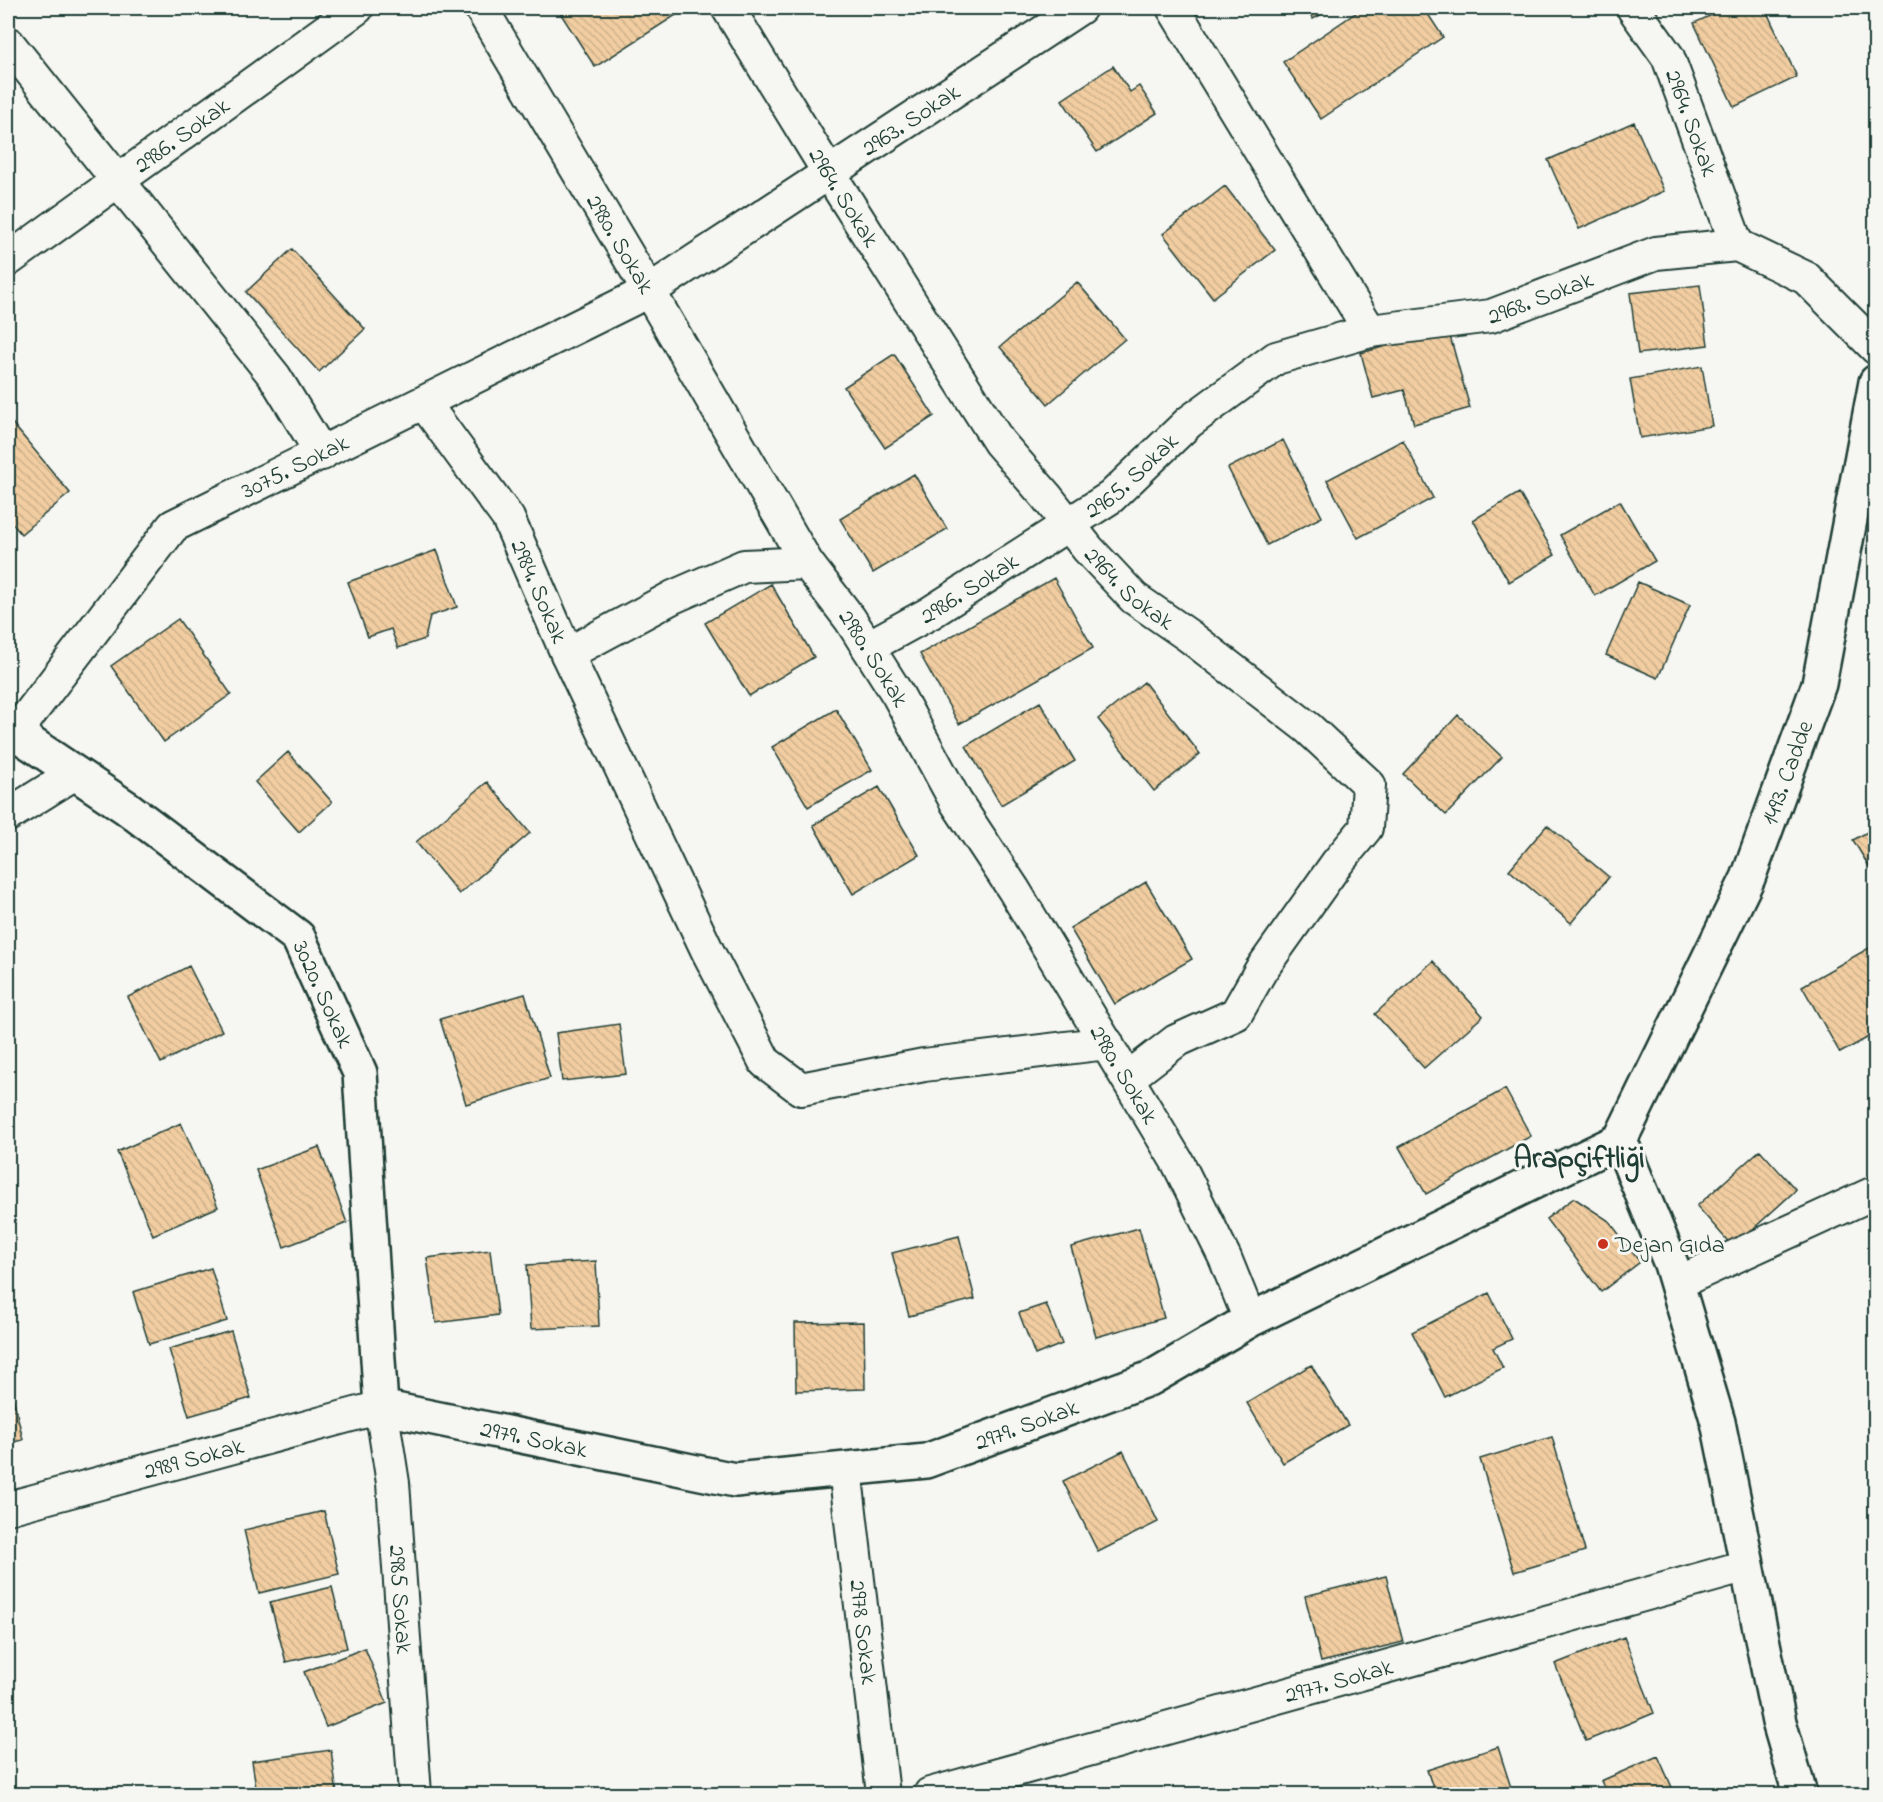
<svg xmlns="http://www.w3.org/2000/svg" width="1883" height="1802" font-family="'Indie Flower',sans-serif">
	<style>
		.building { fill: url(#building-back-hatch); stroke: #1f3d34; stroke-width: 1.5 }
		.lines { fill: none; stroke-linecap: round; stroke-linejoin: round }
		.street-casing { stroke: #1f3d34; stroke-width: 36 }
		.secondary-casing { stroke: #1f3d34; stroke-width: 38 }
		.street { stroke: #f6f6f2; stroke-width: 32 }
		.secondary { stroke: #f6f6f2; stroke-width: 33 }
		.poi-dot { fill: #c8321e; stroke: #f6f6f2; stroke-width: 2 }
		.labels { text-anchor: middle; stroke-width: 6; stroke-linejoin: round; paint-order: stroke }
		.street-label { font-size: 24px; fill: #1f3d34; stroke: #f6f6f2 }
		.poi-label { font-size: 24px; fill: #1f3d34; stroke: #f6f6f2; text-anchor: start }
		.district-label { font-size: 30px; font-weight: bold; fill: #1f3d34; stroke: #f6f6f2 }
	</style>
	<defs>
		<pattern id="building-back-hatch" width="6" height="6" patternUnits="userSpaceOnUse" patternTransform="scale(1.5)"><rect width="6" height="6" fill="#f1cda1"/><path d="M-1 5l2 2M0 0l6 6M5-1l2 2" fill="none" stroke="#ceb18b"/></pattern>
	</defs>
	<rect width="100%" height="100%" fill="#f6f6f2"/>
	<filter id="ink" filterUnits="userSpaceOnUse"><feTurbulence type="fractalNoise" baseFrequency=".0167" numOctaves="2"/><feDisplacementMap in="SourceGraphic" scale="12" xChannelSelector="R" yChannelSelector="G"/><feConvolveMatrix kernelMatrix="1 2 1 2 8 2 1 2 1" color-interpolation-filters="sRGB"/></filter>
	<g filter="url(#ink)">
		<!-- building -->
		<path class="building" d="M557,8H687L595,67Z
			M1306,8H1333L1313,19Z
			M1363,8H1424L1443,37L1321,119L1283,62Z
			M1727,8H1765L1797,77L1734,107L1694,23Z
			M1113,66L1130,92L1139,86L1157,113L1097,152L1062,100Z
			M1634,122L1664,191L1579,229L1548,160Z
			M1225,186L1275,250L1213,298L1163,234Z
			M292,249L365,329L319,372L246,292Z
			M1077,282L1125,339L1048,404L1000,347Z
			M1700,285L1708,345L1638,354L1630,293Z
			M1448,329L1470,408L1414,424L1404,390L1373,398L1361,353Z
			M894,354L934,416L885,448L844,387Z
			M1702,366L1712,426L1640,438L1630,379Z
			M8,418L70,493L21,534L8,518Z
			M1283,440L1322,517L1267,545L1228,468Z
			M1403,440L1433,498L1358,538L1327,480Z
			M914,474L947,529L873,573L840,519Z
			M1519,493L1555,555L1509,582L1473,520Z
			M1620,501L1655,561L1595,596L1560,535Z
			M437,550L457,607L430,616L425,639L398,648L391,629L368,637L348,582Z
			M1054,578L1093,648L959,724L920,654Z
			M1638,582L1690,605L1658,678L1606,655Z
			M771,584L814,657L749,696L705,623Z
			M178,619L231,694L164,742L111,666Z
			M1144,682L1200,754L1154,791L1098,719Z
			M1040,702L1075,761L1001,805L966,746Z
			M836,709L872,770L808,807L772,747Z
			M1458,715L1502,757L1446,815L1403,774Z
			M288,752L332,802L299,832L255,782Z
			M487,782L530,833L459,894L416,842Z
			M879,787L919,855L853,894L813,825Z
			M1547,825L1609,877L1571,923L1509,870Z
			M1876,827V878L1853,840Z
			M1146,882L1192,959L1115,1004L1070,928Z
			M1876,944V1033L1840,1053L1802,986Z
			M1433,961L1483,1016L1424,1068L1375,1014Z
			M189,966L222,1031L161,1063L128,997Z
			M525,994L550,1078L466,1104L440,1019Z
			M619,1024L626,1074L562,1081L556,1033Z
			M1505,1089L1531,1136L1426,1194L1399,1147Z
			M181,1123L218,1207L153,1235L117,1152Z
			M319,1147L347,1223L284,1247L256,1170Z
			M1760,1150L1796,1190L1733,1247L1697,1206Z
			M1574,1198L1609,1221L1640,1262L1601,1292L1546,1219Z
			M1139,1228L1164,1318L1096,1337L1071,1247Z
			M959,1236L975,1299L909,1316L892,1253Z
			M490,1250L498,1315L436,1323L427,1258Z
			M596,1261L599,1326L531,1329L527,1265Z
			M211,1268L227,1321L149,1344L133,1292Z
			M1489,1293L1512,1339L1493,1348L1503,1368L1445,1397L1412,1332Z
			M1046,1304L1062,1344L1035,1355L1019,1313Z
			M864,1322L865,1389L796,1391L795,1323Z
			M231,1331L251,1398L189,1416L169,1349Z
			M1311,1365L1348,1425L1283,1463L1247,1403Z
			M8,1375L23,1440L8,1443Z
			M1552,1437L1585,1551L1514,1572L1480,1459Z
			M1123,1451L1158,1522L1098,1552L1063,1481Z
			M324,1511L339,1574L259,1593L244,1530Z
			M1386,1576L1403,1642L1321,1662L1305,1596Z
			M332,1587L347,1648L286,1662L270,1602Z
			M1624,1637L1654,1713L1586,1741L1555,1664Z
			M365,1648L387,1703L326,1727L304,1672Z
			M1498,1747L1513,1794H1435L1427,1770Z
			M331,1750L337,1794H257L252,1761Z
			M1658,1756L1675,1794H1607L1601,1781Z"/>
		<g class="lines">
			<defs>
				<g id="street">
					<path id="s1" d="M481,8L649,291L807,563L850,619L898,695L956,802L1014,890L1178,1163L1225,1258L1250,1320"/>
					<path id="s2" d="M728,8L829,173L999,442L1046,496L1088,549L1134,598L1189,636L1308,728L1369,785L1366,828L1337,863L1261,970L1236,1014L1176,1041L1128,1078"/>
					<path d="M1173,8L1370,331"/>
					<path id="s3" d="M1633,8L1668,57L1737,245"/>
					<path d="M8,43L275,377L322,454"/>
					<path id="s4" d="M8,260L357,8"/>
					<path id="s5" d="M424,403L508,518L567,654L673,597L744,566L807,563"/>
					<path id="s6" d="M868,647L930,613L1111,497L1189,422L1276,358L1370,331L1491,316L1656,253L1737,245L1806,278L1876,348"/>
					<path d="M567,654L708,952L765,1062L801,1089L924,1065L1107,1043"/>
					<path id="s7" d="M15,733L173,526L649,291L1080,8"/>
					<path d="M8,815L75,773"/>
					<path d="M1677,1283L1876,1192"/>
					<path id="s8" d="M845,1469L883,1794"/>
					<path id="s9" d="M8,1508L381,1407L393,1483L415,1794"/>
					<path id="s10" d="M930,1794L1747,1566"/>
				</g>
				<g id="secondary">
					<path id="s11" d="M8,728L127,808L298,937L360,1073L381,1407L735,1480L926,1461L1151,1378L1250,1320L1620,1140"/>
					<path id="s12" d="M1620,1140L1748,878L1819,684L1876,382"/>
					<path d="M1620,1140L1671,1264L1718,1422L1779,1722L1800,1794"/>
				</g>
			</defs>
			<!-- street casing -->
			<use href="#street" class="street-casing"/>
			<!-- secondary casing -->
			<use href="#secondary" class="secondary-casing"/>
			<!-- street -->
			<use href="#street" class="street"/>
			<!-- secondary -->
			<use href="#secondary" class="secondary"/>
		</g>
	</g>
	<!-- markers -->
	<circle class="poi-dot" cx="1603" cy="1244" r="6"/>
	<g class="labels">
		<!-- street labels -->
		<g class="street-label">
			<text dy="8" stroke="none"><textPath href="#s7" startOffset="1104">2963. Sokak</textPath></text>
			<text dy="8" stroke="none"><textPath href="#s3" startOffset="130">2964. Sokak</textPath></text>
			<text dy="8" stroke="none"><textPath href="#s4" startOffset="214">2986. Sokak</textPath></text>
			<text dy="8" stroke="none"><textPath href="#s2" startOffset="222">2964. Sokak</textPath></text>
			<text dy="8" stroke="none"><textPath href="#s1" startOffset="274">2980. Sokak</textPath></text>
			<text dy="8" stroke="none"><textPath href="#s6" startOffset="774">2968. Sokak</textPath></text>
			<text dy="8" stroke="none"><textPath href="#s7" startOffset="396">3075. Sokak</textPath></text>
			<text dy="8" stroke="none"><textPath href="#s6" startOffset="315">2965. Sokak</textPath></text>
			<text dy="8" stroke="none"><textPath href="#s2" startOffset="708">2964. Sokak</textPath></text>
			<text dy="8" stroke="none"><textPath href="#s6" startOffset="117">2986. Sokak</textPath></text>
			<text dy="8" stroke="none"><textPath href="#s5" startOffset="222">2984. Sokak</textPath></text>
			<text dy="8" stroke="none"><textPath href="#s1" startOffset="760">2980. Sokak</textPath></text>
			<text dy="8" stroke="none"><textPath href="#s12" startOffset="404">1493. Cadde</textPath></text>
			<text dy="8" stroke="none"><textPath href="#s11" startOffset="420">3020. Sokak</textPath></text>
			<text dy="8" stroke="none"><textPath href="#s1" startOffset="1246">2980. Sokak</textPath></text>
			<text dy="8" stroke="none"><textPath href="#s11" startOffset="1502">2979. Sokak</textPath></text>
			<text dy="8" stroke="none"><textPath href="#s11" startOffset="998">2979. Sokak</textPath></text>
			<text dy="8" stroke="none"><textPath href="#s9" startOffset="192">2989 Sokak</textPath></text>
			<text dy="8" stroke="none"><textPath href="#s9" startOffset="580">2985 Sokak</textPath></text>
			<text dy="8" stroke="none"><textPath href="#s8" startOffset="164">2978 Sokak</textPath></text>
			<text dy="8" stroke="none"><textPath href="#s10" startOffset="424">2977. Sokak</textPath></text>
		</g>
		<!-- poi labels -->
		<g class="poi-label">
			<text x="1615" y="1252">Dejan Gıda</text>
		</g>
		<!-- district labels -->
		<g class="district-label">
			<text x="1579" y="1167">Arapçiftliği</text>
		</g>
	</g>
	<!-- margin -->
	<rect width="1883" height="1802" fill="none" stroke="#f6f6f2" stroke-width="30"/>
	<rect x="15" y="15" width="1853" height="1772" fill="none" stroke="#1f3d34" stroke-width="2" filter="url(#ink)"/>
</svg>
